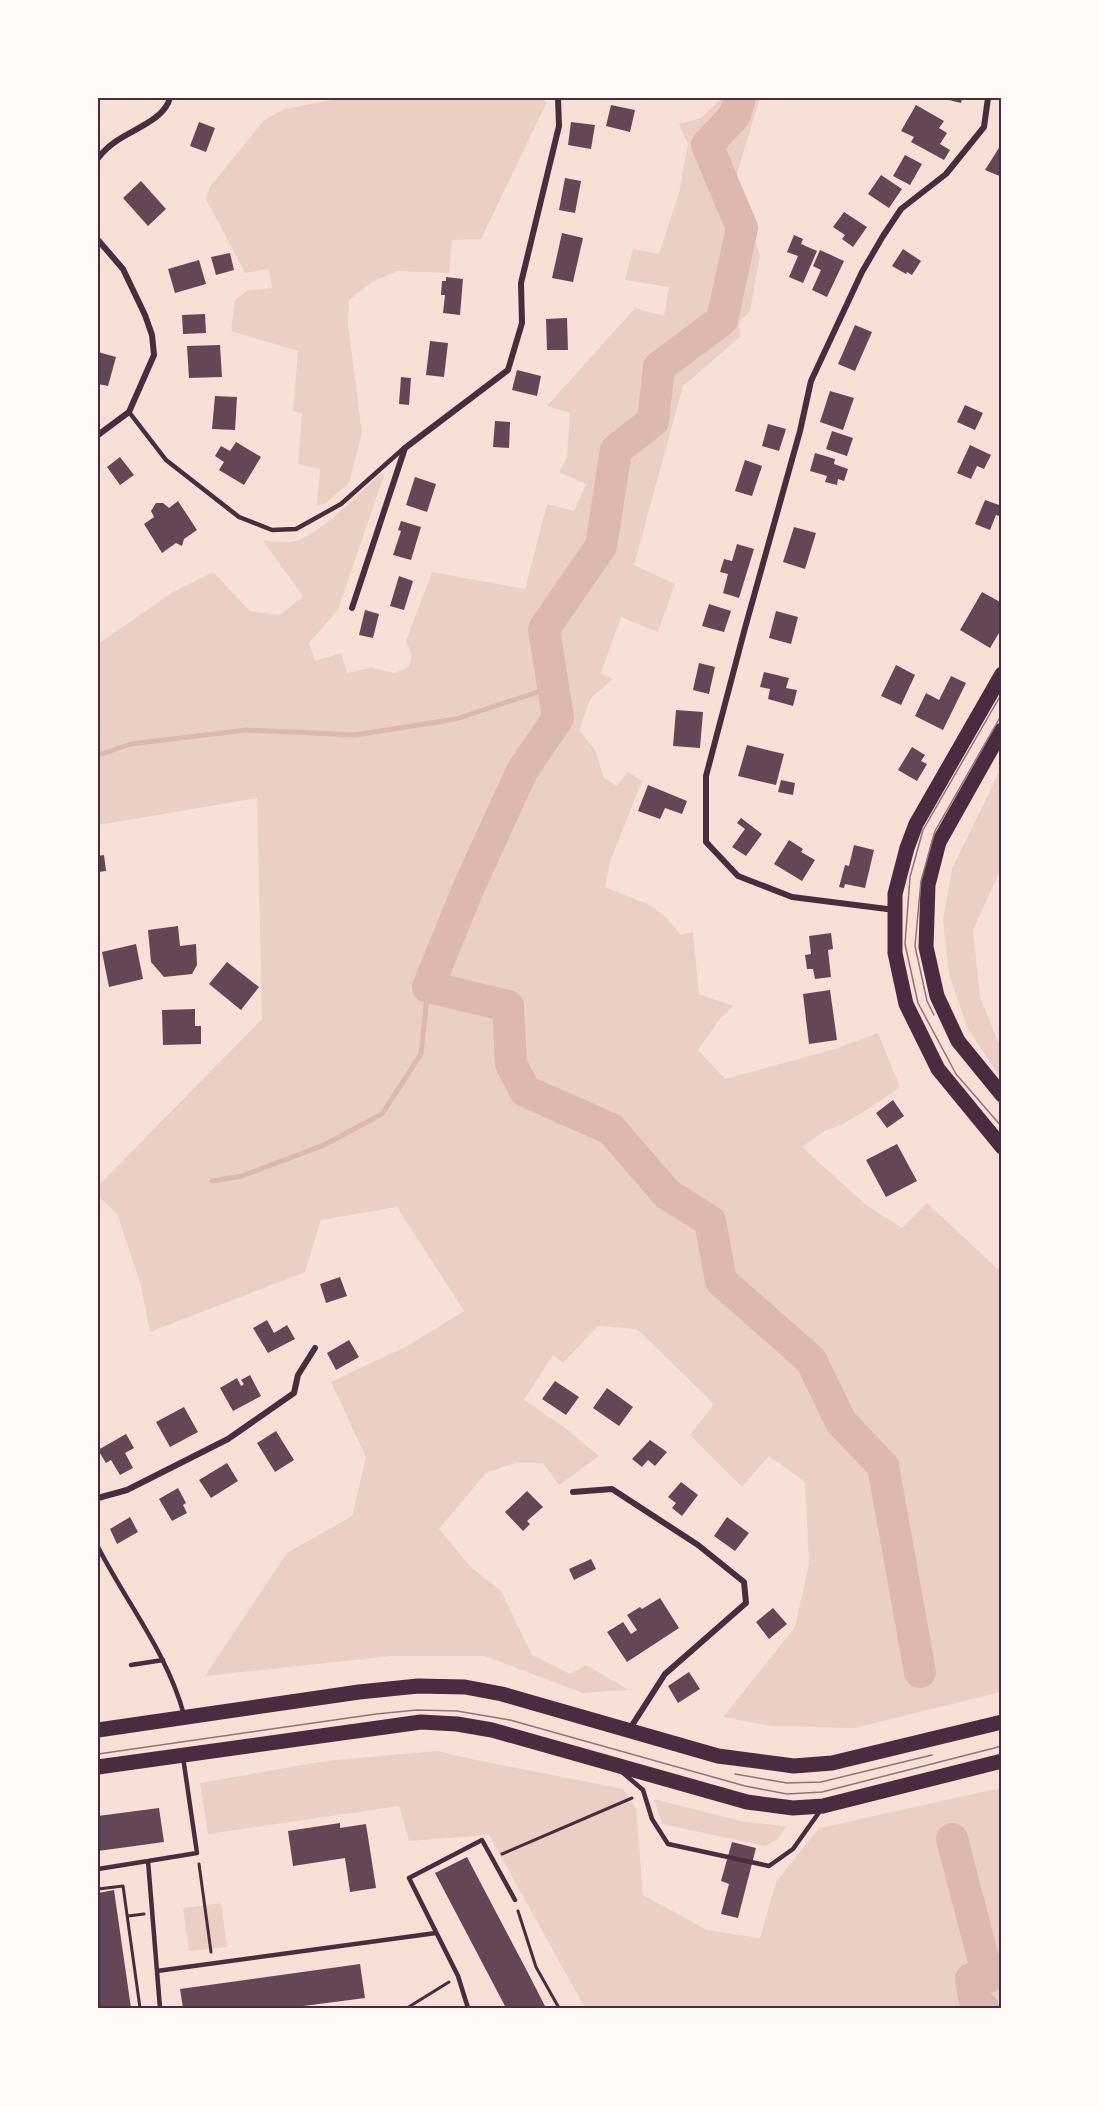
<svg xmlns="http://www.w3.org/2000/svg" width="1099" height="2106" font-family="Manrope,sans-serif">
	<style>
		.green { fill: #ebcfc5 }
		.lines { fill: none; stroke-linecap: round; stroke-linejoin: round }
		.stream { stroke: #dcb8b0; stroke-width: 5 }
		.river { stroke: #dcb8b0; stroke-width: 32 }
		.building { fill: #644757 }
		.path { stroke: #4a2c40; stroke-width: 3 }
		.service { stroke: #4a2c40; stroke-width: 4.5 }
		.minor { stroke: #4a2c40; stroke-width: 6 }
		.primary { stroke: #4a2c40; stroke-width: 15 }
		.tram { stroke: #8f747c; stroke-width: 1.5 }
		.neatline { fill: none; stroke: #4a2c40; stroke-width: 2 }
	</style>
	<rect width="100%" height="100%" fill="#f7e1d7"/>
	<!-- green -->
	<path class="green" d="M342,98H544L546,104L481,239L452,240L449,273L397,271L372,282L349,300L348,324L362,433L349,483L326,503L317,506L320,469L298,464L302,413L293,411L298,351L231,331L235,300L248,290L272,288L269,269L245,273L206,199L210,187L264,120L285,109Z
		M722,98H760L732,190L747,212L760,256L750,311L739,322L740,337L683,386L634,565L675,584L658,632L621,617L601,673L613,679L591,698L579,730L595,750L604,778L617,786L628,772L642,781L610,862L605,887L650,905L665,916L681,935L693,932L699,994L733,1006L719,1020L698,1050L725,1079L835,1049L878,1033L900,1087L873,1106L843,1124L826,1130L802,1147L865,1204L902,1228L927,1203L1001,1272V1692L854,1728L771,1726L723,1717L795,1627L809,1564L805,1482L769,1456L742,1487L690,1435L714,1404L637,1329L598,1326L563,1363L553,1355L524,1400L564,1427L599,1456L559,1485L543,1463H515L486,1473L439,1529L471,1567L501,1591L532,1655L570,1674L586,1665L629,1690L583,1693L485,1656H391L205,1676L287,1553L352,1516L366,1457L331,1382L409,1345L464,1311L397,1207L321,1220L305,1272L150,1332L141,1286L117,1214L98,1196V1186L262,1019L257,798L98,825V644L173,592L213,572L250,611L280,615L303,596L263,541C272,541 282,543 291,542C316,539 362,491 380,474L384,475L338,610L309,643L315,661L341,653L347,673L371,668L394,673L409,667L412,655L406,641L432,572L525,589L547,504L574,511L586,484L559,472L567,457L570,413L547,406L635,308L664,316L669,287L625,280L633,249L659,254L679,193L688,144L679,124L701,118Z
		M1001,768V869L973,930L980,997L1001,1049V1079L967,1027L949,975L943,920L952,869Z
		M438,1751L471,1759L623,1789L636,1808L643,1895L707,1930L760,1938L776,1882L819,1828L1001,1788V2008H585L489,1835L409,1841L399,1806L208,1834L200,1783L325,1761Z
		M654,1799L745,1822L786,1826L778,1839L765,1846L662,1824Z
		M221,1903L227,1947L189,1951L183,1908Z"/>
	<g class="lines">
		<!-- stream -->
		<path class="stream" d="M98,755L131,744L246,730L355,735L456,719L553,687
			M212,1181L242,1176L324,1145L382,1114L421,1054L428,987"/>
		<!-- river -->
		<path class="river" d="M740,98L735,115L707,145L742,228L722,320L659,367L653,421L616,450L601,546L544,629L558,718L522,771L468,889L428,987L508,1006L511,1064L525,1091L611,1129L667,1194L710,1221L721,1281L811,1360L841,1422L883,1466L920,1672
			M952,1839L988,1977L971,1979L974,1998L983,2008"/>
	</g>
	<!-- building -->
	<path class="building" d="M941,98H962L961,103Z
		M611,105L635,110L630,132L606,126Z
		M916,105L944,121L939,128L947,133L940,144L950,150L944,160L911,142L914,137L901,131Z
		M199,122L215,128L206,152L190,146Z
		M571,122L595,125L591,149L568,145Z
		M1002,143V177L985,170Z
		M905,155L922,164L910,185L893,176Z
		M881,175L902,189L889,208L868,194Z
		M565,178L581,181L575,213L559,210Z
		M141,181L166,209L148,226L123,198Z
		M844,212L867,227L853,247L842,239L845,235L833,227Z
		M562,233L583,238L573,282L552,278Z
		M794,235L803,239L801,244L817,251L803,283L789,277L798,256L787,252Z
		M903,249L921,261L912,275L907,272L906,274L892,266Z
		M820,250L844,261L827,297L812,290L821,270L813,266Z
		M230,253L234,270L216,275L211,257Z
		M199,260L206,284L175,293L168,269Z
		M446,277L463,279L460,315L443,313L445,295H441L442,281H446Z
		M205,314L206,333L183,334L182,315Z
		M567,318L568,350H547L546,319Z
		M855,325L872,332L855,371L838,364Z
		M430,341L448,343L444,377L426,375Z
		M220,345L222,377L189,378L187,346Z
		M98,352L116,357L108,386L98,384Z
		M517,370L541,376L537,396L512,390Z
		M401,377L411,378L409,405L399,404Z
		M830,391L854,398L843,430L820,422Z
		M215,396L237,397L235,430L212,429Z
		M965,405L983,413L975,430L957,422Z
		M495,421L510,422L509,448L493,447Z
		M768,424L786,429L779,451L762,446Z
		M832,431L853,438L847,456L826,449Z
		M236,442L261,457L244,485L219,470L224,462L215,456L221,446L230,451Z
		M970,445L991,455L984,469L977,466L971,479L957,473Z
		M815,453L835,459L834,464L848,469L844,481L838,479L837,485L825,482L827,476L810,471Z
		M120,457L134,475L120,485L107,467Z
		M745,460L762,466L752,496L735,491Z
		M415,477L436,484L427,512L406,505Z
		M985,500L1002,506V517L996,515L990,530L975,524Z
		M178,501L197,530L184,539L182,546L176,543L162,553L144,524L154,517L151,511L156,503H163L169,508Z
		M401,521L421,527L411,560L393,555L401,531L398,530Z
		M794,527L816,533L805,569L783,562Z
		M737,544L754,549L739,598L723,593L728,574L720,572L724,559L732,561Z
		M399,576L413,581L404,610L390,606Z
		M982,592L1002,603V628L990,648L960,630Z
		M709,604L731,611L724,632L702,626Z
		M365,610L379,614L373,638L359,635Z
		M776,611L798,617L791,644L769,638Z
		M699,663L715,667L709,694L693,690Z
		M896,665L915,675L901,705L881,696Z
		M764,672L789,678L786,688L797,690L793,706L768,699L770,689L760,687Z
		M951,676L966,683L943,730L915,716L926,693L939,700Z
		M676,710L703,712L700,748L673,746Z
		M747,745L784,754L776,785L738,776Z
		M912,747L925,755L921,761L927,764L917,781L898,770Z
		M781,780L795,783L793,795L778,792Z
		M648,785L687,801L682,814L665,808L660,819L638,811Z
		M741,818L762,834L746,856L732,847L745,829L737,823Z
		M789,840L803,849L801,852L815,860L802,881L774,864Z
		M854,845L874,850L865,888L845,884L844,888L839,887L845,865L849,866Z
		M104,855L106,871L98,872V856Z
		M178,926L180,946L196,944L197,965L192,974L164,977L151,962L148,930Z
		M831,933L833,949L828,950L831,977L815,979L813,969H807L805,955L811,954L809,936Z
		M136,944L143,979L109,987L102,952Z
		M227,962L259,987L241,1010L209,984Z
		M830,990L837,1040L809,1044L803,994Z
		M195,1009V1026H201V1044L163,1045L162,1010Z
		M893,1100L904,1116L887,1128L876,1113Z
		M897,1144L917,1181L886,1197L866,1160Z
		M340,1277L347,1296L326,1303L320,1284Z
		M267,1320L274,1333L287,1325L295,1339L268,1353L253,1328Z
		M349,1340L359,1357L336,1370L327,1353Z
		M250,1375L261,1396L233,1411L220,1388L237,1378L241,1386L244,1384L241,1380Z
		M555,1381L579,1397L566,1415L542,1399Z
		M607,1388L633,1407L619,1426L593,1408Z
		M184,1407L198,1432L170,1447L156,1422Z
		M276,1431L294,1460L275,1472L257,1443Z
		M126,1434L134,1448L125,1453L133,1468L120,1475L111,1460L106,1463L98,1450Z
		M650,1440L667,1452L655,1466L648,1460L642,1467L632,1459Z
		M227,1463L238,1481L211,1498L199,1480Z
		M681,1482L698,1495L682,1516L672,1508L676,1503L668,1497Z
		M178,1488L186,1503L183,1505L187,1513L172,1521L159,1499Z
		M527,1491L543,1507L527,1521L530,1524L523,1531L505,1512Z
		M130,1517L138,1532L117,1544L110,1529Z
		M727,1517L749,1533L735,1551L714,1536Z
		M591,1559L596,1569L574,1580L569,1569Z
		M660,1598L679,1628L627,1662L607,1632L623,1622L631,1634L637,1630L627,1615L640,1607L642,1609Z
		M773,1608L787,1624L769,1639L756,1622Z
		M689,1672L700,1689L678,1703L668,1686Z
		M159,1808L164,1842L98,1851V1816Z
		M340,1823V1828L366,1824L376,1888L350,1892L345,1858L293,1866L288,1831Z
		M732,1842L756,1848L738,1918L721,1914L729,1884L721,1881Z
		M467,1857L527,1971L546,2008H506L435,1873Z
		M114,1890L131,2008H98V1893Z
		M360,1964L365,1998L288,2008H183L180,1989Z"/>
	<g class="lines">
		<!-- path -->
		<path class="path" d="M502,1854L632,1798
			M199,1864L211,1952
			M98,1889L123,1886L140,2008
			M518,1911L536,1967L559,2008
			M128,1916L144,1914
			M407,2008L449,1982"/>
		<!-- service -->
		<path class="service" d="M129,412L166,460L239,517L272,530L296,529L341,504L404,448
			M98,1547C126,1602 168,1654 184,1715
			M131,1665L163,1660
			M622,1772L643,1790L652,1819L668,1844L769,1866L793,1849L820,1811
			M148,1861L197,1853L183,1757
			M98,1869L148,1861L160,2008
			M157,1971L436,1933
			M468,2008L458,1976L409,1878L482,1840L515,1900"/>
		<!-- minor -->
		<path class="minor" d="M98,158C103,152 109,146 115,142C133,129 164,120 170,98
			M98,240L123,269L145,315L152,335L154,355L129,412L98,435
			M352,608L405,448L508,370L522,323L521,283L559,126L558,98
			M895,910L792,897L738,876L706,842V776L745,628L800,431L811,381L862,272L883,236L901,209L946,174L984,127L988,98
			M573,1492L612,1489L698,1545L744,1582L746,1603L665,1674L629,1730
			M98,1498L127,1490L228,1439L294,1393L298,1375L315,1348"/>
		<!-- primary -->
		<path class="primary" d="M1002,674L916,824L907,848L895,894V953L906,1004L938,1069L1002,1147
			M1002,730L939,842L928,885L926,947L937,996L958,1041L1002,1095
			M98,1730L359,1692L418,1686L465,1687L502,1694L718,1756L794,1766L832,1763L1002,1722
			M98,1767L421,1722L457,1724L492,1730L747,1802L793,1808L823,1806L1002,1761"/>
		<!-- tram -->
		<path class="tram" d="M1002,693L923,830L910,877L905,944L918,1003L956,1074L1002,1127
			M934,1015L927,1001L915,946L921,881L935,831L1002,714
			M98,1754L376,1714L417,1710L457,1711L510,1720L745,1786L787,1794L822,1792L1002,1746
			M735,1774L787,1783L821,1782L932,1755"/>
	</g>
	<!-- border -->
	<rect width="1099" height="2106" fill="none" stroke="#fffaf5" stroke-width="198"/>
	<rect x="99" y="99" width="901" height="1908" class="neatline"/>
</svg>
